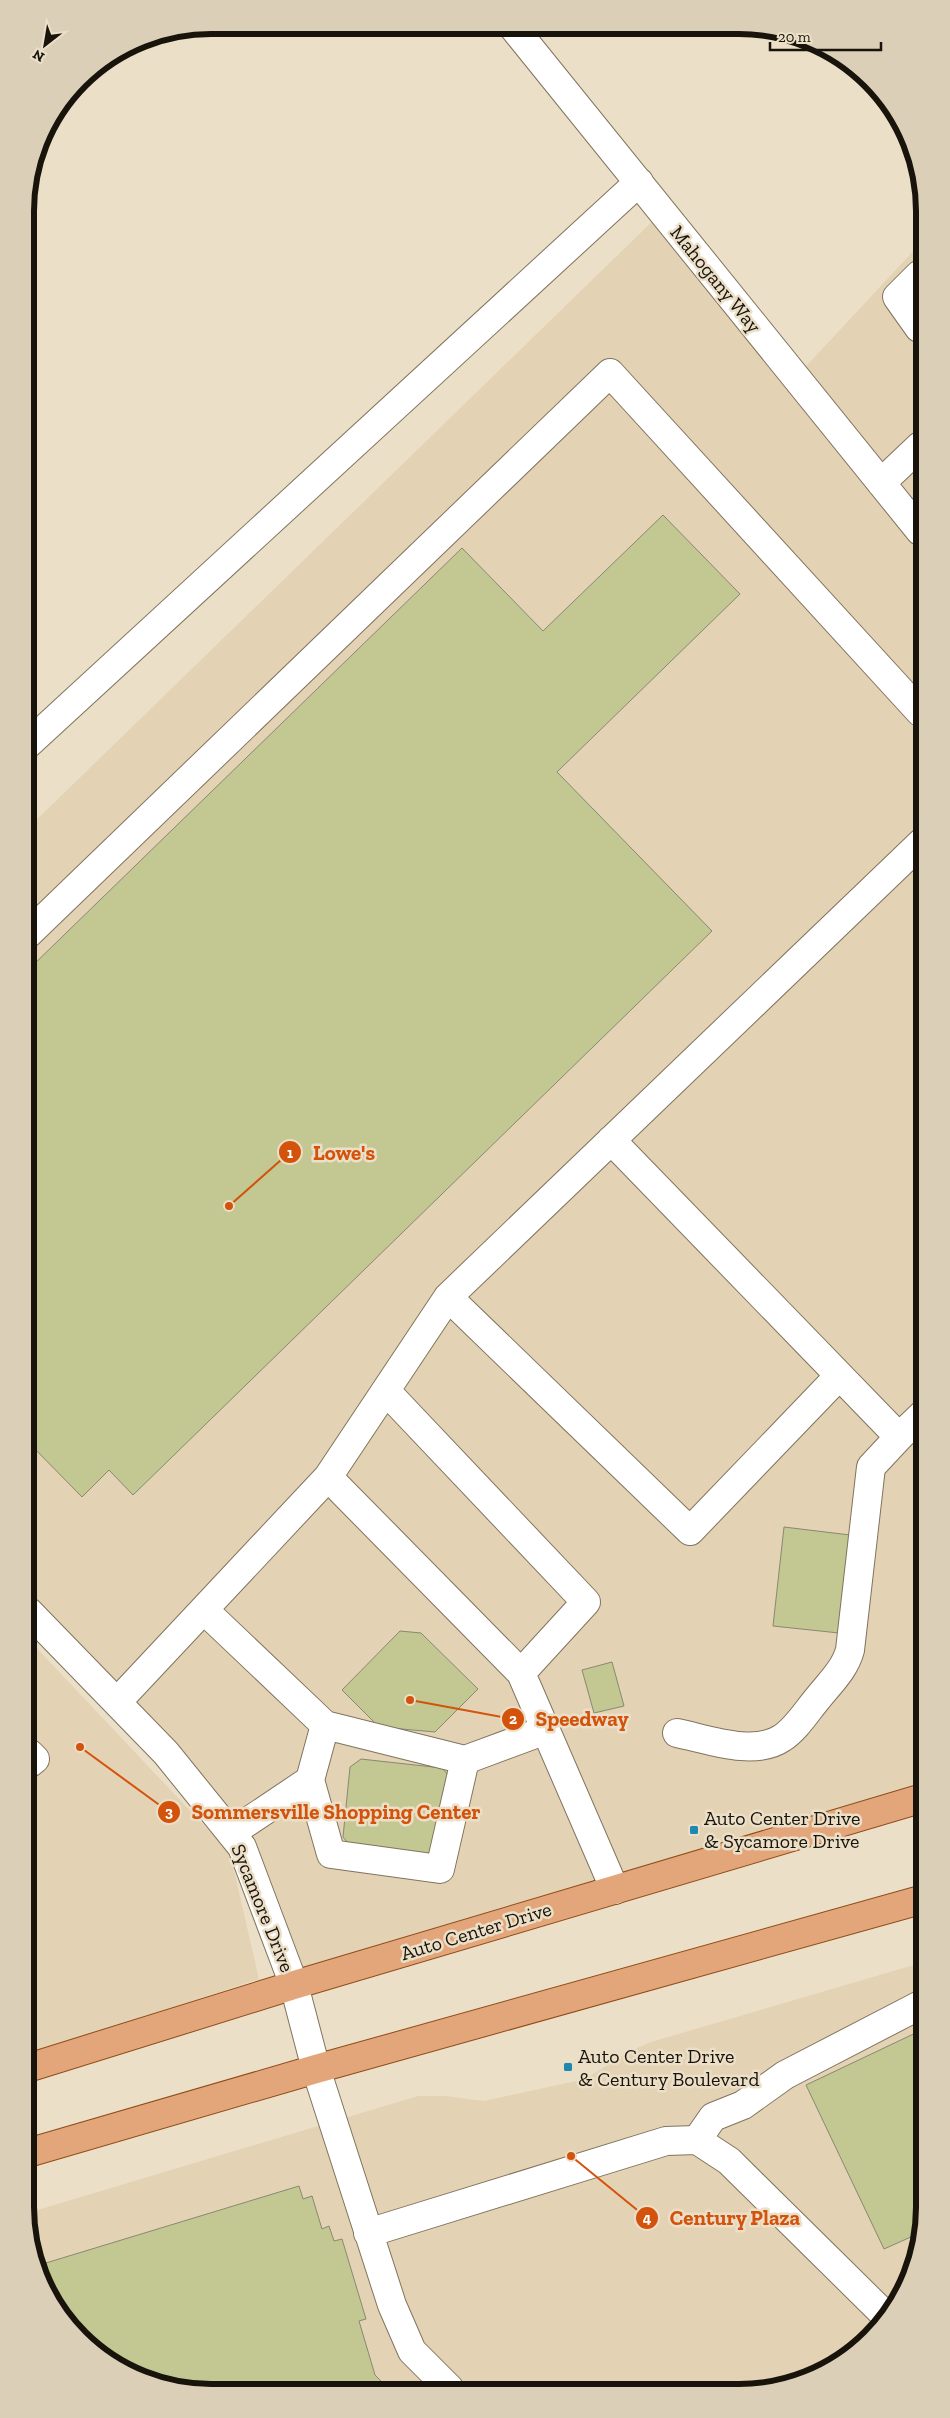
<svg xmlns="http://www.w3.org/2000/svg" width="950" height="2418" font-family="'Zilla Slab',serif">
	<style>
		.built { fill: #e4d2b4 }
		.building { fill: #c3c792; stroke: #878971 }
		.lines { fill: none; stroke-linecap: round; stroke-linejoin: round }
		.minor-casing { stroke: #80745e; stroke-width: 30 }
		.major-casing { stroke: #8f4c19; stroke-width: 30 }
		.minor { stroke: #fff; stroke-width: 28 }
		.major { stroke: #e2a67a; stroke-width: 28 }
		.poi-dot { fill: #1f88b0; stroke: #ecdfc7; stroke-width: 2 }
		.labels { text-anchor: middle; stroke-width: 5; stroke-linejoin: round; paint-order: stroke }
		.street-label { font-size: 20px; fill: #18130b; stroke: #ecdfc7 }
		.poi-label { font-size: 20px; fill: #18130b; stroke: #ecdfc7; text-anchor: start }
		.rim { fill: none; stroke: #18130b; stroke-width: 6 }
		.leader { fill: none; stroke: #d3520c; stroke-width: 2 }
		.callout-dot { fill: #d3520c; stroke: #ecdfc7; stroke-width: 2 }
		.mark-label { font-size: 15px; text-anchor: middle; font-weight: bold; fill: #fff }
		.callout-label { font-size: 21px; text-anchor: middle; font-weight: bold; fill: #d3520c; stroke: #ecdfc7; stroke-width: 5; stroke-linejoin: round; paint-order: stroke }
	</style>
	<rect width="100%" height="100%" fill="#ecdfc7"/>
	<!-- built -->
	<path class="built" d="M662,212L796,377L919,245L923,1798L294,1985L242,1847L29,1612L27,829Z
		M30,1641L230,1853L259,1979L31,2053Z
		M924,1962L925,2220L911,2278L879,2330L833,2368L787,2387L174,2389L128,2374L79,2339L50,2300L31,2255V2212L418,2096H446L484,2101L585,2079L630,2051L651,2042Z"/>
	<!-- building -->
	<path class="building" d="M663,515L740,594L557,772L712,931L133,1495L109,1470L82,1497L29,1443L28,970L462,548L543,631Z
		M784,1527L850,1535L839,1633L773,1626Z
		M400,1631L421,1633L478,1689L435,1732L379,1727L342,1690Z
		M612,1662L624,1706L594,1713L582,1670Z
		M361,1759L442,1768L450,1777L432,1856L351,1847L343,1837L350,1767Z
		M924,2029L925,2220L922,2232L884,2249L806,2085Z
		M299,2186L303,2199L312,2196L322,2229L329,2226L334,2241L342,2239L366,2319L359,2321L375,2375L389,2389H174L128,2374L79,2339L50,2300L36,2266Z"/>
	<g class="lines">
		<defs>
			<path id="minor" d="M513,27L920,531
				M919,275L897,297L919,328
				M881,483L920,446
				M27,745L639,182
				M28,934L610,373L920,712
				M611,1140L899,1437L922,1415
				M448,1297L690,1531L839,1376
				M386,1391L586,1602L521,1673
				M328,1477L521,1673L615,1890
				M204,1610L325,1725
				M29,1612L166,1753L242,1847L294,1985L316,2069L392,2305L412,2351L449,2388
				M117,1702L328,1477L448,1297L921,843
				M677,1733C707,1739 754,1757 782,1738C796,1729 807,1711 818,1698C830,1683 845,1669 850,1650L871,1467L899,1437
				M30,1754L35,1759L30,1763
				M465,1760L546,1730
				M231,1833L310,1780L331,1854L440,1869L465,1760L325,1725L310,1780
				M697,2140L713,2117L743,2105L785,2075L924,2003
				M368,2233L666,2141L697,2140L729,2161L887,2317"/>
			<path id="major" d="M31,2067L294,1985L923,1798
				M31,2152L316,2069L924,1899"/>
		</defs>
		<!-- minor casing -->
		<use href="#minor" class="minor-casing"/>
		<!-- major casing -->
		<use href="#major" class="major-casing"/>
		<!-- minor -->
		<use href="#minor" class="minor"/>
		<!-- major -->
		<use href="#major" class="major"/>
	</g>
	<!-- markers -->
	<g class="poi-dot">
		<rect x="689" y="1825" width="10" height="10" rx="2.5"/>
		<rect x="563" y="2062" width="10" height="10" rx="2.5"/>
	</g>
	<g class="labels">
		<!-- street labels -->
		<g class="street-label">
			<text transform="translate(716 279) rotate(51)" y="7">Mahogany Way</text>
			<text transform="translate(263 1908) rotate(68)" y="7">Sycamore Drive</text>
			<text transform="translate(476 1931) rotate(-17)" y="7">Auto Center Drive</text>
		</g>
		<!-- poi labels -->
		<g class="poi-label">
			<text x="704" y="1825">Auto Center Drive<tspan x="704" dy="23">&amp; Sycamore Drive</tspan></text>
			<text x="578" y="2063">Auto Center Drive<tspan x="578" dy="23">&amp; Century Boulevard</tspan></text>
		</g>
	</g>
	<!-- crop -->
	<path d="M0 0H950V2418H0ZM211 34H739A177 177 0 0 1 916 211V2207A177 177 0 0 1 739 2384H211A177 177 0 0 1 34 2207V211A177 177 0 0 1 211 34Z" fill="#dbcfb8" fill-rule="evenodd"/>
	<path class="rim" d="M211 34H739A177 177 0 0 1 916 211V2207A177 177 0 0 1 739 2384H211A177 177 0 0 1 34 2207V211A177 177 0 0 1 211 34Z"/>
	<!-- callouts -->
	<path class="leader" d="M229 1206L290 1152M410 1700L513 1719M80 1747L169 1812M571 2156L647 2218"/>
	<g class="callout-dot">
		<circle cx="229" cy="1206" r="5"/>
		<circle cx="410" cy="1700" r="5"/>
		<circle cx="80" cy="1747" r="5"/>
		<circle cx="571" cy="2156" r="5"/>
		<circle cx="290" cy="1152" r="12"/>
		<circle cx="513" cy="1719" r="12"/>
		<circle cx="169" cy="1812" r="12"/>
		<circle cx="647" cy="2218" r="12"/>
	</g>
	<g class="mark-label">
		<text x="290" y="1158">1</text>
		<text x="513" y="1724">2</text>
		<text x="169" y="1817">3</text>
		<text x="647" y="2223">4</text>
	</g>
	<g class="callout-label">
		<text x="344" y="1160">Lowe's</text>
		<text x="582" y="1726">Speedway</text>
		<text x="336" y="1819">Sommersville Shopping Center</text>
		<text x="735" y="2225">Century Plaza</text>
	</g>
	<!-- north arrow -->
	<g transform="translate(45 45) rotate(211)" stroke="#ecdfc7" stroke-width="4" paint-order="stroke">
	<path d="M0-4L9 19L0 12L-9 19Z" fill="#18130b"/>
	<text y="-8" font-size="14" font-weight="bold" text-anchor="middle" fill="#18130b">N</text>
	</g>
	<!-- scale -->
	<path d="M770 42v8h111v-8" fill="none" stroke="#18130b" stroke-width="2.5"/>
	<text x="778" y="42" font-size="15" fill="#18130b" stroke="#ecdfc7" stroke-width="4" paint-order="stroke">20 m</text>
</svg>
